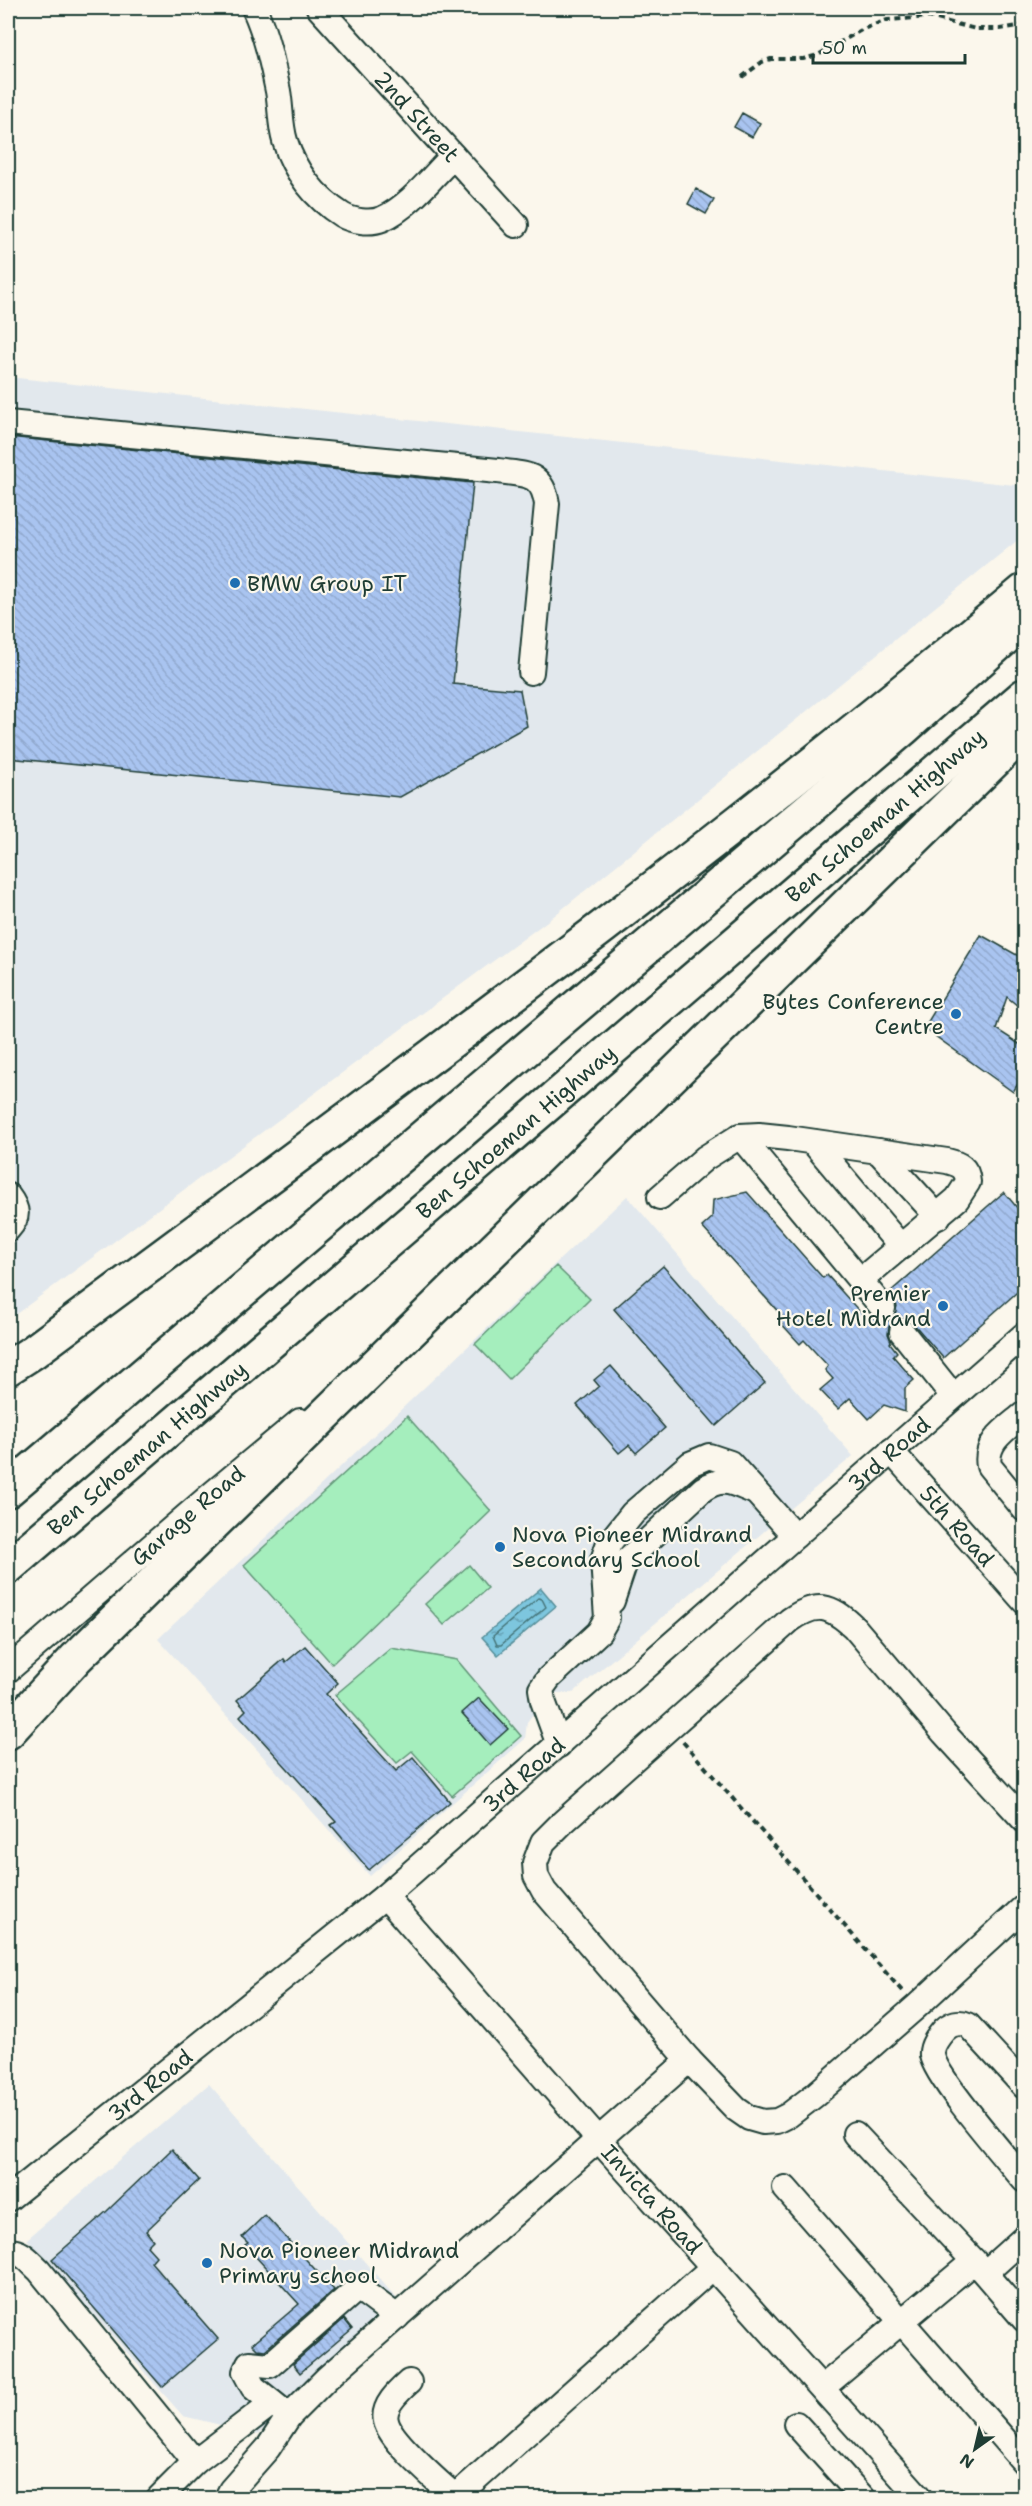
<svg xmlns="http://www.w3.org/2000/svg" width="1032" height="2506" font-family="'Shantell Sans',sans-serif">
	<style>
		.built { fill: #e2e8ed }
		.pitch { fill: #a5eebd; stroke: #629678; stroke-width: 1.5 }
		.water { fill: url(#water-ripples); stroke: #578f9a; stroke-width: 1.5 }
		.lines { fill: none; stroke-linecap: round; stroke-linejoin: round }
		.shore { stroke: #457478; stroke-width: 1.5 }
		.building { fill: url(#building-back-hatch); stroke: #1f3d34; stroke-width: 1.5 }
		.minor-casing { stroke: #1f3d34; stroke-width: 28 }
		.highway-casing { stroke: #1f3d34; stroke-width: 38 }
		.path { stroke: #1f3d34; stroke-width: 4; stroke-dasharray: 6 4.5; stroke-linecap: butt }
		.minor { stroke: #fbf7ec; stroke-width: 24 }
		.highway { stroke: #fbf7ec; stroke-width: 33 }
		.poi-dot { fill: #1f6fb2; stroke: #fbf7ec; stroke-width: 2 }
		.labels { text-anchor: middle; stroke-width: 4.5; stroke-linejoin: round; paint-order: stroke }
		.street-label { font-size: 22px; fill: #1f3d34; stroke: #fbf7ec }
		.poi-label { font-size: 22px; fill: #1f3d34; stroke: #fbf7ec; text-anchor: start }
	</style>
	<defs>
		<pattern id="water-ripples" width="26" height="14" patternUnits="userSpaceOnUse" patternTransform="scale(1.5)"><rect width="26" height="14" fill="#7dc6de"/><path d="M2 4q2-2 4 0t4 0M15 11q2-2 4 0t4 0" fill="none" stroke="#66a2b5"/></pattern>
		<pattern id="building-back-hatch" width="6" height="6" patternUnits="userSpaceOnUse" patternTransform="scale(1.5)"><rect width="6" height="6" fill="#a9c4f0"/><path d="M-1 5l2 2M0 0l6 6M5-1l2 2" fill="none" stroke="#91a9ce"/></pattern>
	</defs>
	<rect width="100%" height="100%" fill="#fbf7ec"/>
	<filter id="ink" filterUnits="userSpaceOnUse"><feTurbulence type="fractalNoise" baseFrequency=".0167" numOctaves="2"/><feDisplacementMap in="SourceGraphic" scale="12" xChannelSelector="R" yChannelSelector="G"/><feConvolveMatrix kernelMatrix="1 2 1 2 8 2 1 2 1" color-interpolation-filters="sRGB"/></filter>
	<g filter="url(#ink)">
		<!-- built -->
		<path class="built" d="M8,377L1024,486V535L550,919L8,1320Z
			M627,1196L853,1456L573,1693H554L543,1701L527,1722L525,1739L370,1876L158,1639Z
			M209,2084L399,2301L258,2434L183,2416L27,2239Z"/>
		<!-- pitch -->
		<path class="pitch" d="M556,1266L590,1299L509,1379L475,1344Z
			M407,1416L491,1511L332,1664L244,1565Z
			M469,1565L488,1588L444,1625L425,1604Z
			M391,1648L457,1660L521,1736L452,1796L412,1751L397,1763L335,1695Z"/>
		<!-- water -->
		<path class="water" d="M541,1588L556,1606L498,1655L482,1637Z"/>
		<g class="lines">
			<!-- shore -->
			<path class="shore" d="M538,1598L542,1599L546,1607L501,1645H497L493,1636Z"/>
		</g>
		<!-- building -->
		<path class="building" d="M742,113L760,123L752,137L734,127Z
			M696,189L714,200L706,214L688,204Z
			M8,437L473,483L453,684L520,690L527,726L400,797L8,758Z
			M981,935L1024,959V1011L1007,997L996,1029L1024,1047V1074L1013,1092L924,1028Z
			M747,1192L823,1278L827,1275L868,1321L872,1317L885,1322L893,1319L897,1306L889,1293L1004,1192L1024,1216V1286L943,1358L913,1323L907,1319L894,1321L889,1326L888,1334L891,1341L890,1343L897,1352L893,1356L914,1380L905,1388V1412L884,1405L869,1419L850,1398L838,1409L820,1390L833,1379L825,1370L828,1366L804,1340L800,1344L778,1320L782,1316L702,1227L712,1218L713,1200Z
			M663,1266L765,1383L716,1426L614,1309Z
			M611,1366L665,1428L636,1453L629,1445L619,1453L577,1405L599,1386L594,1380Z
			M305,1646L338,1683L326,1694L396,1771L413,1757L450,1802L369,1870L331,1825L336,1822L240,1716L246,1710L237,1700L284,1659L286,1662Z
			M479,1698L508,1729L490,1745L462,1713Z
			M172,2149L199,2180L146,2231L153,2240L147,2246L156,2256L151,2262L218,2339L162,2387L52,2259L107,2211Z
			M265,2215L334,2290L265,2350L257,2349L252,2344L299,2304L245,2245L248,2243L242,2237Z
			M344,2319L352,2329L300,2373L293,2364Z"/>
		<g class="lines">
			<defs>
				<g id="minor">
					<path d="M254,8C266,34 272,62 278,91C281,107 280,125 285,141C294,171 315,198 342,215C352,221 370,224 382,219C409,207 432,177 453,156"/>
					<path id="s1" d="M319,8L516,225"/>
					<path d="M8,423L498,471C526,475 542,472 547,504L531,672"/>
					<path d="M740,1136L759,1135L788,1138L947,1161C959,1164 967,1167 968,1182L957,1199L861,1280"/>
					<path d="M813,1142L901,1247"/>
					<path d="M878,1151L938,1217"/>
					<path d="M8,1196C18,1209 19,1217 8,1229"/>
					<path d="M660,1197L705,1158L740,1136L883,1308"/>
					<path d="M902,1332L953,1396"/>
					<path d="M1024,1414C1008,1428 984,1441 989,1466L1024,1509"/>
					<path id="s2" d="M891,1451L1024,1601"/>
					<path d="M612,1601L625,1562L703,1489C724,1476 732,1483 753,1491"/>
					<path id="s3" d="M8,1670L212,1494L300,1421"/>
					<path d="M559,1745L543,1701L541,1689L549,1678L599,1632L607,1618L603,1560L609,1543L633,1513L690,1464L709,1456L730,1463L795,1536"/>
					<path d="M1024,1820L944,1733L854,1627C830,1605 817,1601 790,1620L562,1823L543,1842L535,1863L536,1876L544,1891L689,2060L736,2109L749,2118L763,2122L777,2121L789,2115L815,2095L916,2007L1024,1907"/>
					<path id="s4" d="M385,1896L599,2140L920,2498"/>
					<path d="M1024,2086L968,2025C959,2021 951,2023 944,2030C938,2037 931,2046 932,2055C935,2077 1007,2159 1024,2180"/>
					<path d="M855,2134L974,2261L1024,2319"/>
					<path d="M785,2188L1024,2462"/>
					<path id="s5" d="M8,2199L385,1896L1024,1335"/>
					<path d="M8,2252C21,2249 30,2262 39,2270L195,2462"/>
					<path d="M985,2273L1024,2238"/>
					<path d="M409,2382C399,2391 382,2406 386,2421C390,2441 439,2482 455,2497"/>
					<path d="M822,2388L974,2261"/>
					<path d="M289,2416L253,2387L245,2372L249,2363L270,2365L358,2288L397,2317"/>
					<path d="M796,2424L863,2498"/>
					<path d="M159,2498L195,2462L272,2403"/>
					<path d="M227,2498L231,2490L268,2448L289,2416L327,2378L689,2060"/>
					<path d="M454,2498L713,2267"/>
				</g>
				<g id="highway">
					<path d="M8,1368L33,1352C367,1104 705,859 1024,591"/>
					<path d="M8,1490L903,729L1024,621"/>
					<path id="s6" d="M8,1567L1024,696"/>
					<path d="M8,1732L76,1658L1024,732"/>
				</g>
			</defs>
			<!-- minor casing -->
			<use href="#minor" class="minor-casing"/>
			<!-- highway casing -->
			<use href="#highway" class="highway-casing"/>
			<!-- path -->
			<path class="path" d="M742,77L762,62L771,59H803L818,55L863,29L887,20L929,17L976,29H1000L1024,25
				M683,1742L902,1991"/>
			<!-- minor -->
			<use href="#minor" class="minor"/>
			<!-- highway -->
			<use href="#highway" class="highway"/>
		</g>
	</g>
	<!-- markers -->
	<g class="poi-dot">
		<circle cx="235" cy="583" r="6"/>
		<circle cx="956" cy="1014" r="6"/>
		<circle cx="943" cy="1306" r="6"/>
		<circle cx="500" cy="1547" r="6"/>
		<circle cx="207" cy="2263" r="6"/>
	</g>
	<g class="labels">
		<!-- street labels -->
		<g class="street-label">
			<text dy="8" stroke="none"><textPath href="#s1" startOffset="146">2nd Street</textPath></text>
			<text dy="8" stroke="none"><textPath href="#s6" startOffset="1155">Ben Schoeman Highway</textPath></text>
			<text dy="8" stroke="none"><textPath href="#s6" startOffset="669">Ben Schoeman Highway</textPath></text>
			<text dy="8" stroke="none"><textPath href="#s6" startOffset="183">Ben Schoeman Highway</textPath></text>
			<text dy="8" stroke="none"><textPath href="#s5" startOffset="1154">3rd Road</textPath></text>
			<text dy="8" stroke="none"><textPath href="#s3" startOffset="237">Garage Road</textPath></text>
			<text dy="8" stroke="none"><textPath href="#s2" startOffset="100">5th Road</textPath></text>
			<text dy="8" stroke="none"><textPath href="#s5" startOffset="668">3rd Road</textPath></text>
			<text dy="8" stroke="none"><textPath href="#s5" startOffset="182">3rd Road</textPath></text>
			<text dy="8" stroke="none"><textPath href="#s4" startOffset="404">Invicta Road</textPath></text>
		</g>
		<!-- poi labels -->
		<g class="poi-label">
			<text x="247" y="591">BMW Group IT</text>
			<text x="944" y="1009" text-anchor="end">Bytes Conference<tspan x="944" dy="25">Centre</tspan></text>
			<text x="931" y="1301" text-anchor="end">Premier<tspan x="931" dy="25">Hotel Midrand</tspan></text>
			<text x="512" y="1542">Nova Pioneer Midrand<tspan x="512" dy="25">Secondary School</tspan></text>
			<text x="219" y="2258">Nova Pioneer Midrand<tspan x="219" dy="25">Primary school</tspan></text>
		</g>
	</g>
	<!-- margin -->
	<rect width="1032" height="2506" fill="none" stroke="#fbf7ec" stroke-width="30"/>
	<rect x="15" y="15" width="1002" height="2476" fill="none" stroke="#1f3d34" stroke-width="2" filter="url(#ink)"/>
	<!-- north arrow -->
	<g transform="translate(975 2449) rotate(214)" stroke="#fbf7ec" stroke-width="4.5" paint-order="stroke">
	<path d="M0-4.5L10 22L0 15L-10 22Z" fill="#1f3d34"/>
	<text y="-9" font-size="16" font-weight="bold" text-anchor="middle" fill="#1f3d34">N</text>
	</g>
	<!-- scale -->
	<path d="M813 54v9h152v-9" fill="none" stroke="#1f3d34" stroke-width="3"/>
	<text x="822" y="54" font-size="18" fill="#1f3d34" stroke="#fbf7ec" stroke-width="4.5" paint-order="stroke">50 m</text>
</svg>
